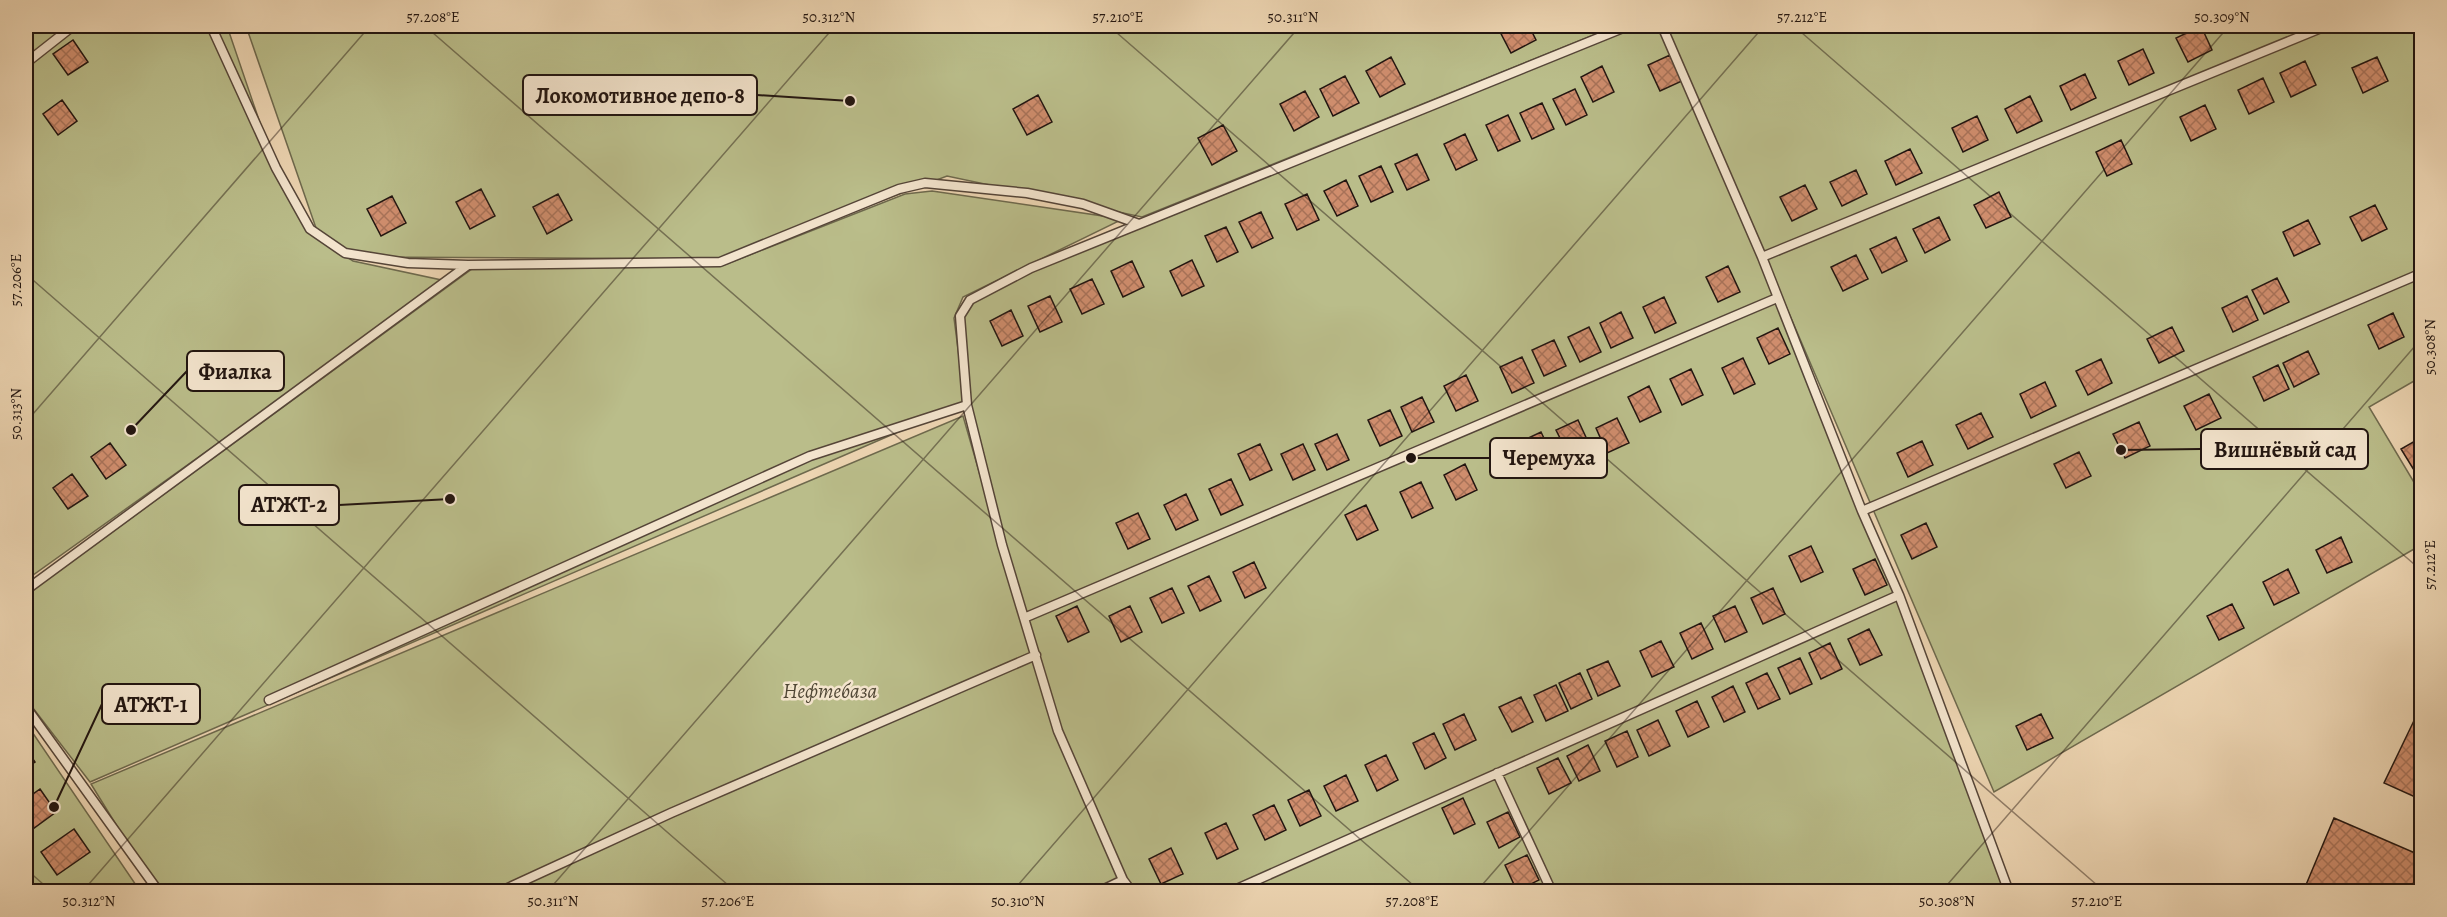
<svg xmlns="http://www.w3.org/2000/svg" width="2447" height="917" font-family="Alegreya,serif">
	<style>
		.garden { fill: #babd8a; stroke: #6e694d; stroke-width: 1.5 }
		.building { fill: url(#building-cross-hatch); stroke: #221510; stroke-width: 1.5 }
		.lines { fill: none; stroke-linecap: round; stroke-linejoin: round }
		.lane-casing { stroke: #554538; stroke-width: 11 }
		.lane { stroke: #f3e4cd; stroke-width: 8 }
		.ticks { fill: none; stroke: #221510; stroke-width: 1.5; stroke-opacity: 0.45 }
		.labels { text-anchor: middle; stroke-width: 5; stroke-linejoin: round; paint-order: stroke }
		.park-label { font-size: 21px; font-style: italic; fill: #504735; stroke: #f3e4cd }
		.leader { fill: none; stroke: #221510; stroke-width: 2 }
		.callout-dot { fill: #221510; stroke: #f3e4cd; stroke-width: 2 }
		.callout { fill: #f3e4cd; stroke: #221510; stroke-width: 2 }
		.callout-label { font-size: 22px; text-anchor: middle; font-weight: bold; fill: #221510 }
		.neatline { fill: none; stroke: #221510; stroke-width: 2 }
		.ticks-label { font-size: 15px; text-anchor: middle; fill: #221510 }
	</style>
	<defs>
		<pattern id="building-cross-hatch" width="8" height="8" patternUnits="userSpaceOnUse" patternTransform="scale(1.5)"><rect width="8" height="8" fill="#cf8d6d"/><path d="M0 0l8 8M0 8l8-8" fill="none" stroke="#a87258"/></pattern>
	</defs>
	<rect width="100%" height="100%" fill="#edd5b2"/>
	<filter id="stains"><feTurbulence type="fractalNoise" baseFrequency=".00333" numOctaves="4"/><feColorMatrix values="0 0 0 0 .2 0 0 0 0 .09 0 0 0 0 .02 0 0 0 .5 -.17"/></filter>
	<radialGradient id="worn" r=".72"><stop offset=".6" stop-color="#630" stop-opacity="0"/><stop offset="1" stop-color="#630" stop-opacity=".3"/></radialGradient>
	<!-- garden -->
	<path class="garden" d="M26,26H227L276,170L308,231L353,261L446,281L26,580Z
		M246,26H1616L1142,217L947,176L727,259L357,257L316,228Z
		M1628,26H1662L1899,595L2008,891H1132L1058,731L1024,618L967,405L960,316L970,300L1139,224Z
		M1666,26H2421V377L2369,407L2421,494V545L1994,792Z
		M932,191L1123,219L963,297L954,318L965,403L90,782L26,699V595L472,269L724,265L905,194Z
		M963,416L1054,732L1118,878L1088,892L157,891L91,784Z
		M26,723L140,891H26Z"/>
	<!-- building -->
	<path class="building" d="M1497,26H1529L1536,40L1511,53Z
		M2201,26L2212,50L2188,62L2176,38Z
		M2247,26H2265L2250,33Z
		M2411,26H2422V40L2419,42Z
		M73,40L88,62L68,75L53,54Z
		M2143,49L2154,73L2129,85L2118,61Z
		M1670,55L1682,81L1660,91L1648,65Z
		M1391,57L1405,84L1380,97L1366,71Z
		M2377,57L2388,81L2363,93L2352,68Z
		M2305,61L2316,85L2291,97L2280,73Z
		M1602,66L1614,92L1593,102L1581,77Z
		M2085,74L2096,98L2071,110L2060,86Z
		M1345,76L1359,103L1333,116L1320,89Z
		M2263,78L2274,102L2249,114L2238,90Z
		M1575,89L1587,115L1566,125L1553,99Z
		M1305,91L1319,117L1294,131L1280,104Z
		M1038,95L1052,122L1027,135L1013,109Z
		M2030,96L2042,121L2017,133L2005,109Z
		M62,100L77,121L58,135L43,114Z
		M1542,103L1554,129L1532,139L1520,113Z
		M2205,105L2216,129L2191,141L2180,117Z
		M1508,115L1520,141L1498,151L1486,125Z
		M1977,116L1988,140L1963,152L1952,128Z
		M1223,125L1237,151L1212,165L1198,138Z
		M1465,134L1477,160L1456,170L1444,144Z
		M2121,140L2132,164L2107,176L2096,152Z
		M1910,149L1922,173L1896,185L1885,161Z
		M1417,154L1429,180L1407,190L1395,164Z
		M1381,166L1393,192L1371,202L1359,176Z
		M1856,170L1867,194L1842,206L1830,182Z
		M1346,180L1358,206L1337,216L1324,191Z
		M1805,185L1817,209L1792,221L1780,197Z
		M481,189L495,216L470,229L456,202Z
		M1999,192L2011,217L1986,228L1974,205Z
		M558,194L572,220L547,234L533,207Z
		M1307,194L1319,220L1297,230L1285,204Z
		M392,196L406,223L381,236L367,209Z
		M2375,205L2387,229L2362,241L2350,217Z
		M1261,212L1273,238L1252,248L1239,222Z
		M1939,217L1950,240L1925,253L1913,229Z
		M2308,220L2320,244L2294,256L2283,232Z
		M1226,227L1238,252L1217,262L1205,236Z
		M1896,237L1907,261L1882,273L1870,249Z
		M1856,255L1868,279L1843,291L1831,267Z
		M1192,260L1204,286L1182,296L1170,271Z
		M1132,261L1144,287L1123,297L1111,271Z
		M1728,266L1740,292L1718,302L1706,277Z
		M2277,278L2289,302L2264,314L2252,290Z
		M1092,279L1104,304L1082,314L1070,289Z
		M1050,296L1062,322L1040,332L1028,306Z
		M2247,296L2258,320L2233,332L2222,308Z
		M1664,297L1676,323L1655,333L1643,307Z
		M1011,310L1023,336L1002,346L990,321Z
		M1621,312L1633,338L1611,348L1600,323Z
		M2393,313L2404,337L2379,349L2368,325Z
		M1589,327L1601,352L1580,362L1568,337Z
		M2172,327L2184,351L2159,363L2147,339Z
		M1778,328L1790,354L1769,364L1757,338Z
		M1554,340L1566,366L1544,376L1532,350Z
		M2308,351L2319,374L2294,387L2283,363Z
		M1522,357L1534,383L1512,393L1500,367Z
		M1743,358L1755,384L1734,394L1722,368Z
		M2101,359L2112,383L2088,395L2076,371Z
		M2278,365L2289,389L2264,401L2253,377Z
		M1691,369L1703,395L1682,405L1670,379Z
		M1466,375L1478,401L1456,411L1444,386Z
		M2045,382L2056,406L2031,418L2020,394Z
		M1649,386L1661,412L1640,422L1628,397Z
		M2209,394L2221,418L2196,430L2184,406Z
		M1422,397L1434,422L1412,432L1401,407Z
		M1390,410L1402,436L1380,446L1368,420Z
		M1981,413L1993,437L1968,449L1956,425Z
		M1617,418L1629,443L1607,453L1596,428Z
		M1578,420L1590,446L1569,456L1556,430Z
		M2139,422L2150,446L2125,458L2113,434Z
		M1541,432L1553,457L1532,467L1520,442Z
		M1337,434L1349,460L1327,470L1315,444Z
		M2422,437V483L2401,449Z
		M1922,441L1933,465L1908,477L1897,453Z
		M110,443L126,465L106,479L91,457Z
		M1260,444L1272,470L1250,480L1238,454Z
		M1303,444L1315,470L1293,480L1281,454Z
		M2079,452L2091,476L2066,488L2054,464Z
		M1465,464L1477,490L1456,500L1444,475Z
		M72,474L88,496L68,509L53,488Z
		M1231,479L1243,505L1221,515L1209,489Z
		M1421,482L1433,508L1412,518L1400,492Z
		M1186,494L1198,520L1176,530L1164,505Z
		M1366,505L1378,530L1357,540L1345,515Z
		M1138,513L1150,539L1128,549L1116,523Z
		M1926,523L1937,547L1912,559L1901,535Z
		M2341,537L2352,562L2327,573L2316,550Z
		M1811,546L1823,572L1801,582L1789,556Z
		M1875,559L1887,585L1865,595L1853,569Z
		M1254,562L1266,588L1245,598L1233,572Z
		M2288,569L2299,593L2274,605L2263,582Z
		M1209,576L1221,601L1200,611L1188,586Z
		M1172,588L1184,613L1162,623L1150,598Z
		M1773,588L1785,614L1763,624L1751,598Z
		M2232,604L2244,628L2219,640L2207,616Z
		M1077,606L1089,632L1068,642L1056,616Z
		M1130,606L1142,632L1121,642L1109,616Z
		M1735,606L1747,632L1725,642L1713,616Z
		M1701,623L1713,649L1692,659L1680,633Z
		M1869,629L1882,655L1860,665L1848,639Z
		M1661,641L1674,667L1652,677L1640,651Z
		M1830,643L1842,669L1821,679L1809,653Z
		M1800,658L1812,684L1790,694L1778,668Z
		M1608,661L1620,686L1598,696L1587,670Z
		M1580,673L1592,699L1571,709L1559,683Z
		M1767,673L1780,699L1758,709L1746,683Z
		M1556,685L1568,711L1546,721L1534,695Z
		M1733,686L1745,712L1724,722L1712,697Z
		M1521,697L1533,722L1512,732L1499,707Z
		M1697,701L1709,727L1688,737L1676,711Z
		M2422,704V800L2384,783Z
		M1464,714L1476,740L1455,750L1443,724Z
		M2041,714L2053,738L2027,750L2016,726Z
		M1658,720L1670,746L1649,756L1637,730Z
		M1627,731L1638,757L1617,767L1605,741Z
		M1434,733L1446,758L1425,769L1413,743Z
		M1588,745L1600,771L1579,781L1567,756Z
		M26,749L35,762L26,768Z
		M1386,755L1398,780L1377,791L1365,765Z
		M1558,758L1571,783L1549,794L1537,768Z
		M1346,775L1358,801L1336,811L1324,786Z
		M40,789L56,812L26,834V799Z
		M1309,790L1321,816L1300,826L1288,800Z
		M1463,798L1475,824L1454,834L1442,808Z
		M1274,805L1286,830L1265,840L1253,815Z
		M1508,812L1520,837L1499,848L1487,822Z
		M2334,818L2422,856V892H2303Z
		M1226,823L1238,849L1217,859L1205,833Z
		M74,829L90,852L57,875L41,852Z
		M1171,848L1183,874L1161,884L1149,859Z
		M1527,855L1539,880L1517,891L1505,865Z
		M132,884L138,892H120Z"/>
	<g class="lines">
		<defs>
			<path id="lane" d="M211,26L276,168L310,229L345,253L408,263L468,265
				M1662,26L1762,257L1862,511L1899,595L2009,892
				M26,63L73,26
				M1762,257L2326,26
				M1862,511L2422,273
				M26,590L468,265L720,262L899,189L925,183L1027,193L1083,204L1139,224
				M1024,618L1777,298
				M269,700L810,456L967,405
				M26,707L159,892
				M1497,773L1552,892
				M499,892L671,813L1036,655
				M1098,892L1123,880
				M1132,892L1123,880L1058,731L1002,545L967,405L960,316L970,300L1031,268L1628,26
				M1230,892L1899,595"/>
		</defs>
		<!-- lane casing -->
		<use href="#lane" class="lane-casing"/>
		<!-- lane -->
		<use href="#lane" class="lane"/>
	</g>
	<!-- ticks -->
	<path class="ticks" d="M425,26L1421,892M1109,26L2105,892M1794,26L2422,571M26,274L736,892M26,422L370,26M26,869L52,892M82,892L835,26M547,892L1300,26M1012,892L1764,26M1476,892L2229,26M1941,892L2422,338M2405,892L2422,873"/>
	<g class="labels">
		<!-- park labels -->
		<g class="park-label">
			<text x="830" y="698">Нефтебаза</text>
		</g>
	</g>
	<!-- callouts -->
	<path class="leader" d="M850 101L757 95M131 430L187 371M2121 450L2201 449M1411 458L1490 458M450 499L339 505M54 807L102 704"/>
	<g class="callout-dot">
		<circle cx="850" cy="101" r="6"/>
		<circle cx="131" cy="430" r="6"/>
		<circle cx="2121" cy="450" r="6"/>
		<circle cx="1411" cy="458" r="6"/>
		<circle cx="450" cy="499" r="6"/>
		<circle cx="54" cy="807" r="6"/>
	</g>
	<g class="callout">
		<rect x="523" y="75" width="234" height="40" rx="6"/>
		<rect x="187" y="351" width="97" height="40" rx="6"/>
		<rect x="2201" y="429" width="167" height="40" rx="6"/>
		<rect x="1490" y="438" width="117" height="40" rx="6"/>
		<rect x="239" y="485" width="100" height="40" rx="6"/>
		<rect x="102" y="684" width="98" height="40" rx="6"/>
	</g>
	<g class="callout-label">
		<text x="640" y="103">Локомотивное депо-8</text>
		<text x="235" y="379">Фиалка</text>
		<text x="2285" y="457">Вишнёвый сад</text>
		<text x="1549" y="465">Черемуха</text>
		<text x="289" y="512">АТЖТ-2</text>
		<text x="151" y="712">АТЖТ-1</text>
	</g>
	<!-- margin -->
	<rect width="2447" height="917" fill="none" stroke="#edd5b2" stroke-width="66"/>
	<rect x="33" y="33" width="2381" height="851" class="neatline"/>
	<g class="ticks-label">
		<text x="433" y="22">57.208°E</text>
		<text x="829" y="22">50.312°N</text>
		<text x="1118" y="22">57.210°E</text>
		<text x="1293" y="22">50.311°N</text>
		<text x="1802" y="22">57.212°E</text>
		<text x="2222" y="22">50.309°N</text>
		<text transform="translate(16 280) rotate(-90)" y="5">57.206°E</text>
		<text transform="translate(2430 347) rotate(-90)" y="5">50.308°N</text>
		<text transform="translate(16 414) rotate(-90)" y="5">50.313°N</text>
		<text transform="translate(2430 565) rotate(-90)" y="5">57.212°E</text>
		<text x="89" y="906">50.312°N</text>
		<text x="553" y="906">50.311°N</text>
		<text x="728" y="906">57.206°E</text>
		<text x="1018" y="906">50.310°N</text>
		<text x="1412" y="906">57.208°E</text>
		<text x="1947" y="906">50.308°N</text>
		<text x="2097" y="906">57.210°E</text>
	</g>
	<rect width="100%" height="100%" filter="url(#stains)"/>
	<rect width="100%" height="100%" fill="url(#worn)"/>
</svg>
